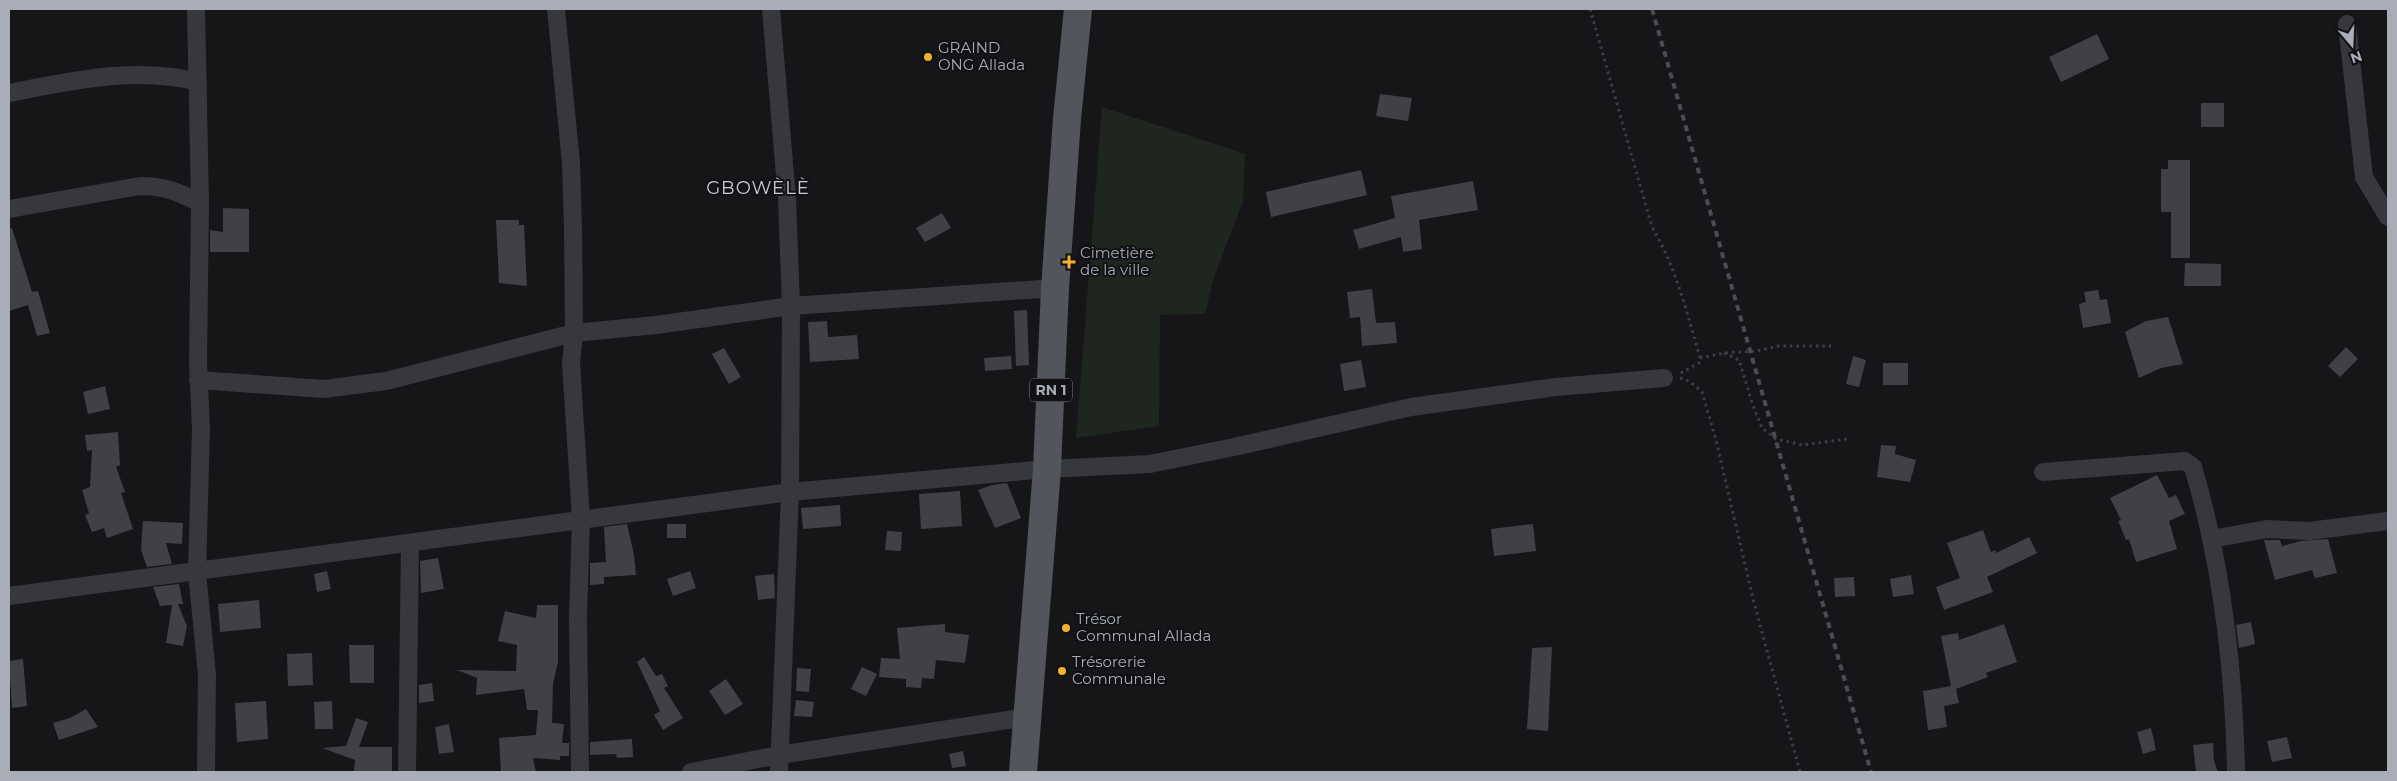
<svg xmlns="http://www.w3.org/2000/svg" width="2397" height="781" font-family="Montserrat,sans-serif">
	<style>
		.green { fill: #1e261f }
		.building { fill: #404145 }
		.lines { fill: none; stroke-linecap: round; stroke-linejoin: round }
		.path { stroke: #3d3f44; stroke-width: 3; stroke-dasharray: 2.5 4; stroke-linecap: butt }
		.street { stroke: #37383d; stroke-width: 18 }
		.primary { stroke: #53555c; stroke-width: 28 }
		.rail { stroke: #4a4c52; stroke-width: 4; stroke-dasharray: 6 5; stroke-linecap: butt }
		.poi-dot { fill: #f2b134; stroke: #111113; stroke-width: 2 }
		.labels { text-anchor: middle; stroke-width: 4; stroke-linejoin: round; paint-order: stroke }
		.shield { fill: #111113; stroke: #7b7e86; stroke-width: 1 }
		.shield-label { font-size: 14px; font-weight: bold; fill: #a8adb8 }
		.poi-label { font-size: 15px; fill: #a8adb8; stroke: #111113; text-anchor: start }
		.quarter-label { font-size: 18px; letter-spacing: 1px; fill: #c9ccd4; stroke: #111113 }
	</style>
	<rect width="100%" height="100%" fill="#161618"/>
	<!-- green -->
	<path class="green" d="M1102,107L1245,154L1243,201L1214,277L1205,314L1160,315L1159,426L1076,438Z"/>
	<!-- building -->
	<path class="building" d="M2097,34L2109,59L2061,82L2049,57Z
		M1380,94L1412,98L1408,121L1376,116Z
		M2201,103H2224V127H2201Z
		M2168,160H2190V258H2171V212H2161V169H2168Z
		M1361,170L1367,195L1271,217L1266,192Z
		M1473,181L1478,210L1419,220L1422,249L1403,252L1401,237L1359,249L1353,230L1395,218L1391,196Z
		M223,208L249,209V252H210V230L223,232Z
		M942,213L951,228L925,242L916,228Z
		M496,220H519V225H524L527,286L499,283Z
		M9,228H12L32,292L38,291L50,333L37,336L28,305L9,311Z
		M2185,263L2221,264V286H2184Z
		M1372,289L1376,323L1395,322L1397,343L1362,346L1360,317L1350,318L1347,292Z
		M2098,290L2100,300L2107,299L2111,323L2083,328L2079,304L2086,302L2084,292Z
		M1027,310L1029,365L1016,366L1014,311Z
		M2168,317L2183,364L2161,368L2139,378L2125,332L2146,321Z
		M827,321L828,337L857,335L859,359L810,362L808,322Z
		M2346,347L2358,359L2340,377L2328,366Z
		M724,348L741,377L729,384L712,354Z
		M1011,356L1012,369L985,371L984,358Z
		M1853,356L1866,360L1859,387L1846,384Z
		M1361,360L1366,387L1344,391L1340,364Z
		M1883,363H1908V385H1883Z
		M105,386L110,409L88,414L83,392Z
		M118,432L120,465L116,467L125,492L121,493L133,529L107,538L104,528L92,532L85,515L89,513L82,490L90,487L92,450L87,451L85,435Z
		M1881,445L1896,446L1895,454L1916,460L1910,482L1877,477Z
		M2157,475L2169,498L2176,495L2185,514L2169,521L2177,549L2136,562L2129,539L2126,540L2118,521L2121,520L2110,498Z
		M1007,483L1021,518L995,528L978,490L992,485Z
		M960,491L962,526L921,529L919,494Z
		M840,505L841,526L803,529L801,508Z
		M143,521L183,523L182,544L166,543L172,564L147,567L141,550Z
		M627,524L634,555L636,575L604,577V584L590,585V563L606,562L604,527Z
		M667,524H686V538H667Z
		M1533,524L1536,551L1494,556L1491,529Z
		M1983,530L1991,552L1995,550L1996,553L2029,537L2037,553L1987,577L1993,592L1944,610L1936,587L1960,578L1947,543Z
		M887,531L902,532L901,551L885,550Z
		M2328,539L2337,573L2315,578L2312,570L2275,580L2264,540H2280L2282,546L2301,541Z
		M438,558L444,589L421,593L420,561Z
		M327,571L331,589L317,592L314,574Z
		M690,571L696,588L673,596L667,579Z
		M774,574L775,598L758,600L755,576Z
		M1911,575L1914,594L1893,597L1890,579Z
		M1854,577L1855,596L1835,597L1834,578Z
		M179,584L183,604H178L187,626L183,646L166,643L172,605L160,606L153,587Z
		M259,600L261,628L220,632L218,604Z
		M537,605H558V662L553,684L552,723L564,724L562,743H569V756H560V760L533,758L536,772H501L499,738L536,735L538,710H527L524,689L476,695L477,678L457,670L516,671L517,645L498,641L505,611L536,618Z
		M2251,622L2255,644L2239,648L2236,625Z
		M945,624V632L969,635L965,663L936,660L934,679L922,678L921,688L906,687V679L879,677L881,658L900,659L897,628Z
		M2004,624L2017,662L1986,673L1988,677L1956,689L1959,703L1944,706L1947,727L1928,730L1923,691L1951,686L1941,636L1958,633L1959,640Z
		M349,645H374V683H350Z
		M1552,647L1548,731L1527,729L1532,648Z
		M312,653L313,685L288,686L287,654Z
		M644,657L656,676L662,674L668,686L664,688L683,718L663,730L654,715L660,711L637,662Z
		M23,659L27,706L12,708L9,661Z
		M862,667L877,674L866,696L851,689Z
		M797,668L811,669L809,692L796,691Z
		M726,679L743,704L725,715L709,691Z
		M432,683L434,701L419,703V685Z
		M796,700L814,702L812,717L794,716Z
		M266,701L268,739L237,742L235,703Z
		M332,701L333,729H315L314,702Z
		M86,709L98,727L59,740L53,723L70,718Z
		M356,718L368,722L359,747H392V772H354L355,760L322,748L346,746Z
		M449,724L454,752L439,754L435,727Z
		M2151,728L2156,750L2143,754L2137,732Z
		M2287,737L2292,758L2272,762L2267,741Z
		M632,739L633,757L617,758L616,754L590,755V742Z
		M2213,743L2214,761L2218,772H2196L2193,745Z
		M963,751L966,766L952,768L949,754Z"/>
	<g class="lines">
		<!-- path -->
		<path class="path" d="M1590,9L1652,227C1676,267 1687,313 1700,358L1699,363L1679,374
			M1724,353L1739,360L1752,403L1762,428L1776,439L1803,445L1847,439
			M1700,358L1724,353L1757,351L1779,346H1831
			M1680,378L1689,381L1702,392L1716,440L1753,599L1800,772"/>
		<!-- street -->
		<path class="street" d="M196,9L200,203L198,363L201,429L197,572L207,675L206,772
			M556,9L571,163L573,228L574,333L571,363L581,519L578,617L580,772
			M771,9L787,199L791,306L790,492L779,772
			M2347,24L2364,177L2388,217
			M9,93C71,81 136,66 198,82
			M9,209L140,186C164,186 179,192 200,203
			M198,380L324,389L386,381L574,333L656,325L791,306L1055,288
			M2043,472L2185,461L2193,467C2222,565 2234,670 2236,772
			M2211,539L2267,529L2309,531L2388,521
			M9,596L790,492L1047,469L1150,464L1234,447L1411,407L1556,387L1664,378
			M407,772L410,543
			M691,772L779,755L1027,717"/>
		<!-- primary -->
		<path class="primary" d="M1023,772L1047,469L1055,288L1067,119L1078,9"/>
		<!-- rail -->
		<path class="rail" d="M1652,9L1871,772"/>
	</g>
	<!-- markers -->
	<g class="poi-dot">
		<circle cx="928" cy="57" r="5"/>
		<path d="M1066.5 254.5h5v5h5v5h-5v5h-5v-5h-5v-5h5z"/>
		<circle cx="1066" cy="628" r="5"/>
		<circle cx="1062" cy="671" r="5"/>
	</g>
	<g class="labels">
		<!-- shield labels -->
		<rect class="shield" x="1030" y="378.5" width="42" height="23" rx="4"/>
		<g class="shield-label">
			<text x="1051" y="395">RN 1</text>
		</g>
		<!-- poi labels -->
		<g class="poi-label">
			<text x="938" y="53">GRAIND<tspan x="938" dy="17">ONG Allada</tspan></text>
			<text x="1080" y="258">Cimetière<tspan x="1080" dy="17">de la ville</tspan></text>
			<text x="1076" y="624">Trésor<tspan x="1076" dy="17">Communal Allada</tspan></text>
			<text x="1072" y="667">Trésorerie<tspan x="1072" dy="17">Communale</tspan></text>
		</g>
		<!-- quarter labels -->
		<g class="quarter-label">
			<text x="758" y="194">GBOWÈLÈ</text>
		</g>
	</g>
	<!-- border -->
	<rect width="2397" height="781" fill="none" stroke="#a8adb8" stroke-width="20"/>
	<!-- north arrow -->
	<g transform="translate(2352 45) rotate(161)" stroke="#111113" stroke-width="4" paint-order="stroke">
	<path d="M0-4L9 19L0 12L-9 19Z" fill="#a8adb8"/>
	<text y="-8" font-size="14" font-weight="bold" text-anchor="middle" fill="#a8adb8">N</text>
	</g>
</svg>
